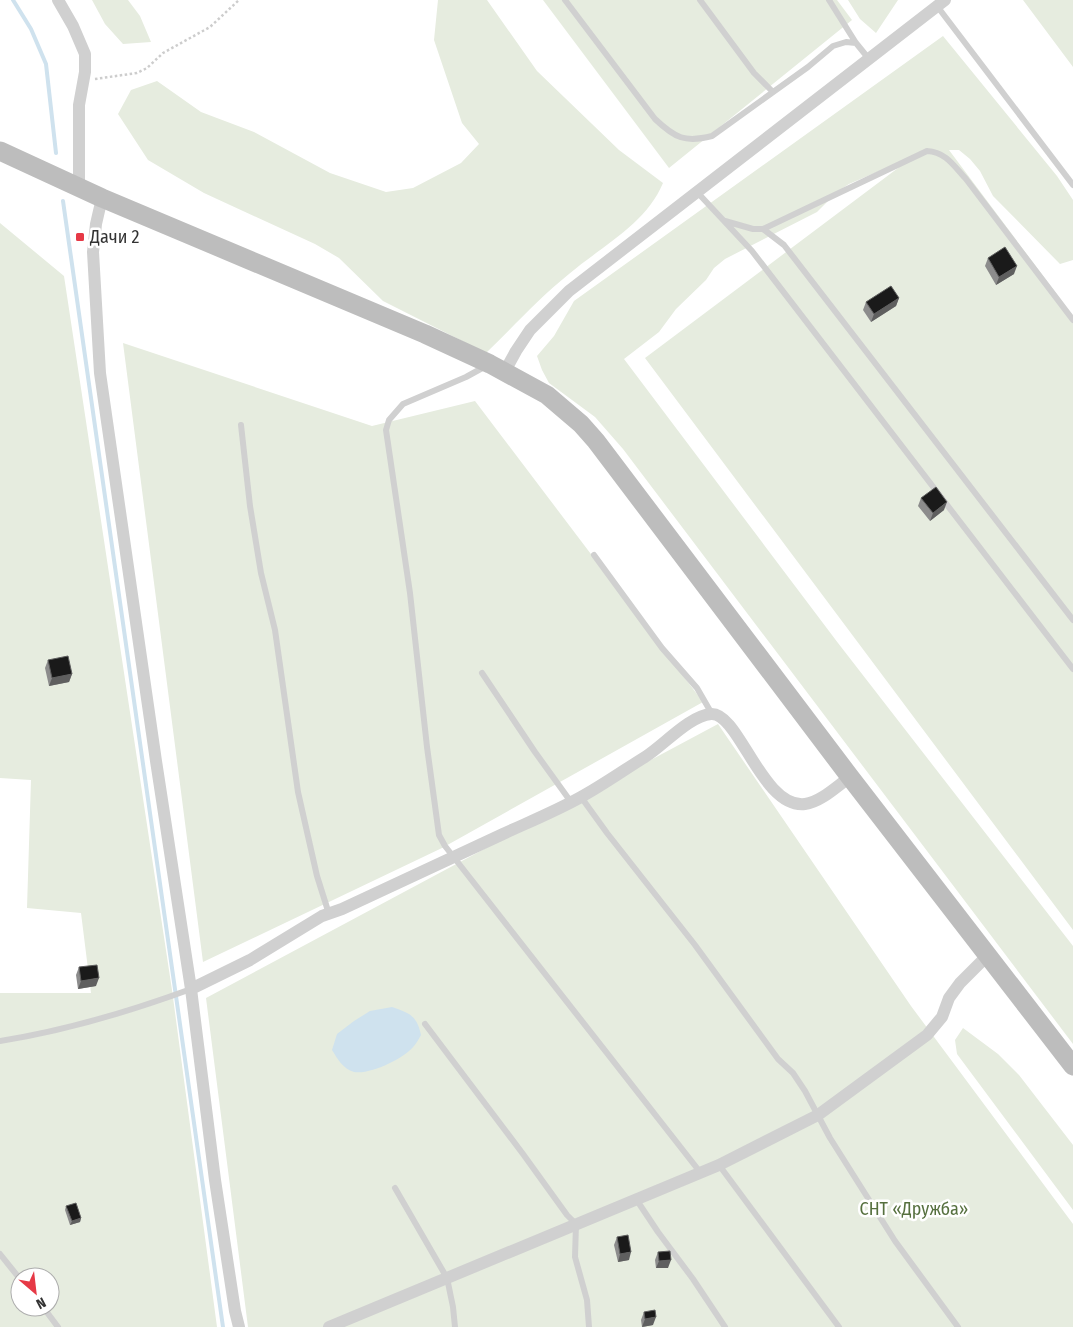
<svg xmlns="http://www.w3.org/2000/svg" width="1073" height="1327" font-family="'Fira Sans Condensed',sans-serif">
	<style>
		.green { fill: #e6ecdf; fill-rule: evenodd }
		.water { fill: #cfe2ee }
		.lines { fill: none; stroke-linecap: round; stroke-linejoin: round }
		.stream { stroke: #cfe2ee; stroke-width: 4 }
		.path { stroke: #cdcdcd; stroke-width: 2.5; stroke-dasharray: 2.5 2.5; stroke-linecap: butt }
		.lane { stroke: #d0d0d0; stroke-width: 6 }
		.street { stroke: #d0d0d0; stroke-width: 12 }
		.secondary { stroke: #bdbdbd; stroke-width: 19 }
		.wall { fill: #8c8c8c }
		.shaded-wall { fill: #5f5f5f }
		.building { fill: #1a1a1a; stroke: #5f5f5f }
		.poi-dot { fill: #e63946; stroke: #fff; stroke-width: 2 }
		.labels { text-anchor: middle; stroke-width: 5; stroke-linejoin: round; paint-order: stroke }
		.poi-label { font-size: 18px; fill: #333; stroke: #fff; text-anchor: start }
		.park-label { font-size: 18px; fill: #56703f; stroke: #fff }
	</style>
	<rect width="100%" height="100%" fill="#fff"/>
	<!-- green -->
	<path class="green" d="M92,0H128L140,16L151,42L123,44L105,24Z
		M438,0H487L537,71L619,150L663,183C646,224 602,246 569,274C539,298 513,327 486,353L383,301L339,258L315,244L204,193L148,160L118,114L131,90L157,81L201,112L254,132L330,173L386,192L413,188L461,163L479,144L462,123L434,40Z
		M543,0H837L852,20L669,168Z
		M848,0H898L876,33L860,19Z
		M1023,0H1073V67Z
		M943,36L1057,176L1073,200V260L1060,264L993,196L980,171L970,159L959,150H949L1073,316V930L645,358L914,156L849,184L837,192L817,212L725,259L714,268L706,280L676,309L659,332L624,359L838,643L1073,946V1044L623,449L595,417L549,383L542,370L537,356L554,336L574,301Z
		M0,223L64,276L172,990L217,1327H0V993H91L81,913L27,908L31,780L0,778ZM20,1277H50V1307H20Z
		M123,343L372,426L475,401L703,702L442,848L203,962Z
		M718,724L911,1006L1073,1224V1327H248L206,998Z
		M963,1028L998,1054L1019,1075L1073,1145V1210L957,1054L955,1040Z"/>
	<!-- water -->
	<path class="water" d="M392,1007C410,1013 417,1016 421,1035C419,1039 417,1042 414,1046C405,1058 370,1075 354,1072C343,1069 337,1058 332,1050L337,1034L354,1021L370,1011Z"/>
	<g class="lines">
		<!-- stream -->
		<path class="stream" d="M13,0L31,29L46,64L56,153
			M63,201L223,1327"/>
		<!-- path -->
		<path class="path" d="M95,79L137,73L147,68L163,53L210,27L239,0"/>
		<!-- lane -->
		<path class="lane" d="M565,0L655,119C675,138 685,143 712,136L808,67L833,46L846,42L856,43
			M700,0L754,73L773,92
			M829,0L856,43L869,59
			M937,6L1073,185
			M697,192L752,251L1073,669
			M725,221L753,229H763L927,151C946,152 954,166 966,179L1073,320
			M763,229L784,245L1073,620
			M486,366L466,377L403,404L389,420L386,430L410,593L427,747L439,835L445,846L700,1172
			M241,425L250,506L261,573L275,630L298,792L317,876L329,914
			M594,555L662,648L697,688L712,714
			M482,673L535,752L571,802
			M581,797L607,833L695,945L778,1059L793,1073L805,1091L830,1138L895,1241L958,1327
			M425,1024L523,1154L567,1215L576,1224L575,1257L587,1300L589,1327
			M0,1041C63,1031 131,1011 191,989
			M719,1165L839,1327
			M395,1188L447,1278L453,1307L455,1327
			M636,1199L658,1232L693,1279L725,1327
			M0,1254L20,1279
			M43,1307L58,1327"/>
		<!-- street -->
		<path class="street" d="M58,0L73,26L85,54V72L79,105V187
			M102,198L96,224L93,252L100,373L156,761L191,989L215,1180L235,1311L239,1327
			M505,371L516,351L530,330L569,291L945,0
			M191,989L250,960L322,916L342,909C396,884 449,859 503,834C529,822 556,811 581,797C603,785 624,770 645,757C664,745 689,716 711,714C739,712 762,809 805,804C821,802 837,786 850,777
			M329,1327L719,1165L818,1115L927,1035L942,1017L949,998L960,983L988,955"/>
		<!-- secondary -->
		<path class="secondary" d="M0,151L102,198L425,334L490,364L547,395L581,424L596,441L850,777L1073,1066"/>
	</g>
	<!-- wall -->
	<path class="wall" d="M988,258L1014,274L996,285L985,266Z
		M899,298L896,306L871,322L863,310L866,302Z
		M921,498L944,510L930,521L918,506Z
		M48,660L72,674L69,682L49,686L45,668Z
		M79,967L96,986L78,989L76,975Z
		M66,1206L81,1218L80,1222L70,1225L65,1210Z
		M617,1237L629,1260L618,1262L614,1245Z
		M658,1252L668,1268H656L655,1260Z
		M644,1312L653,1325L642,1327L641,1320Z"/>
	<!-- shaded-wall -->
	<path class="shaded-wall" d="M1017,266L1014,274L996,285L999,277Z
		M899,298L896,306L871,322L874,314Z
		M947,502L944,510L930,521L933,513Z
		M72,674L69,682L49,686L52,678Z
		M99,978L96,986L78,989L81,981Z
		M81,1218L80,1222L70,1225L72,1221Z
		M631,1252L629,1260L618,1262L620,1254Z
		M671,1260L668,1268H656L659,1261Z
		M656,1317L653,1325L642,1327L645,1319Z"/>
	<!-- building -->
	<path class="building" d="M1005,247L1017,266L999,277L988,258Z
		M891,286L899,298L874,314L866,302Z
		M936,487L947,502L933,513L921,498Z
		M68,656L72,674L52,678L48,660Z
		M97,965L99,978L81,981L79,967Z
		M76,1203L81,1218L72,1221L66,1206Z
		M628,1235L631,1252L620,1254L617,1237Z
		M670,1251L671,1260L659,1261L658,1252Z
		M655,1310L656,1317L645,1319L644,1312Z"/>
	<!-- markers -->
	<rect class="poi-dot" x="75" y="232" width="10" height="10" rx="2.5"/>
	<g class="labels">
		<!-- poi labels -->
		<g class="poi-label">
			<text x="90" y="243">Дачи 2</text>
		</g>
		<!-- park labels -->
		<g class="park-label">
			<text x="914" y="1215">СНТ «Дружба»</text>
		</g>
	</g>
	<!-- north arrow -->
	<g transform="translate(35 1292) rotate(152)"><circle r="24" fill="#ffffff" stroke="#adadad"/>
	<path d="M0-4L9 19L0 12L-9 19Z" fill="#e63946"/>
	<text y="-8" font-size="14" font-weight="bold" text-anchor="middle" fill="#333333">N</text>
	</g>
</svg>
